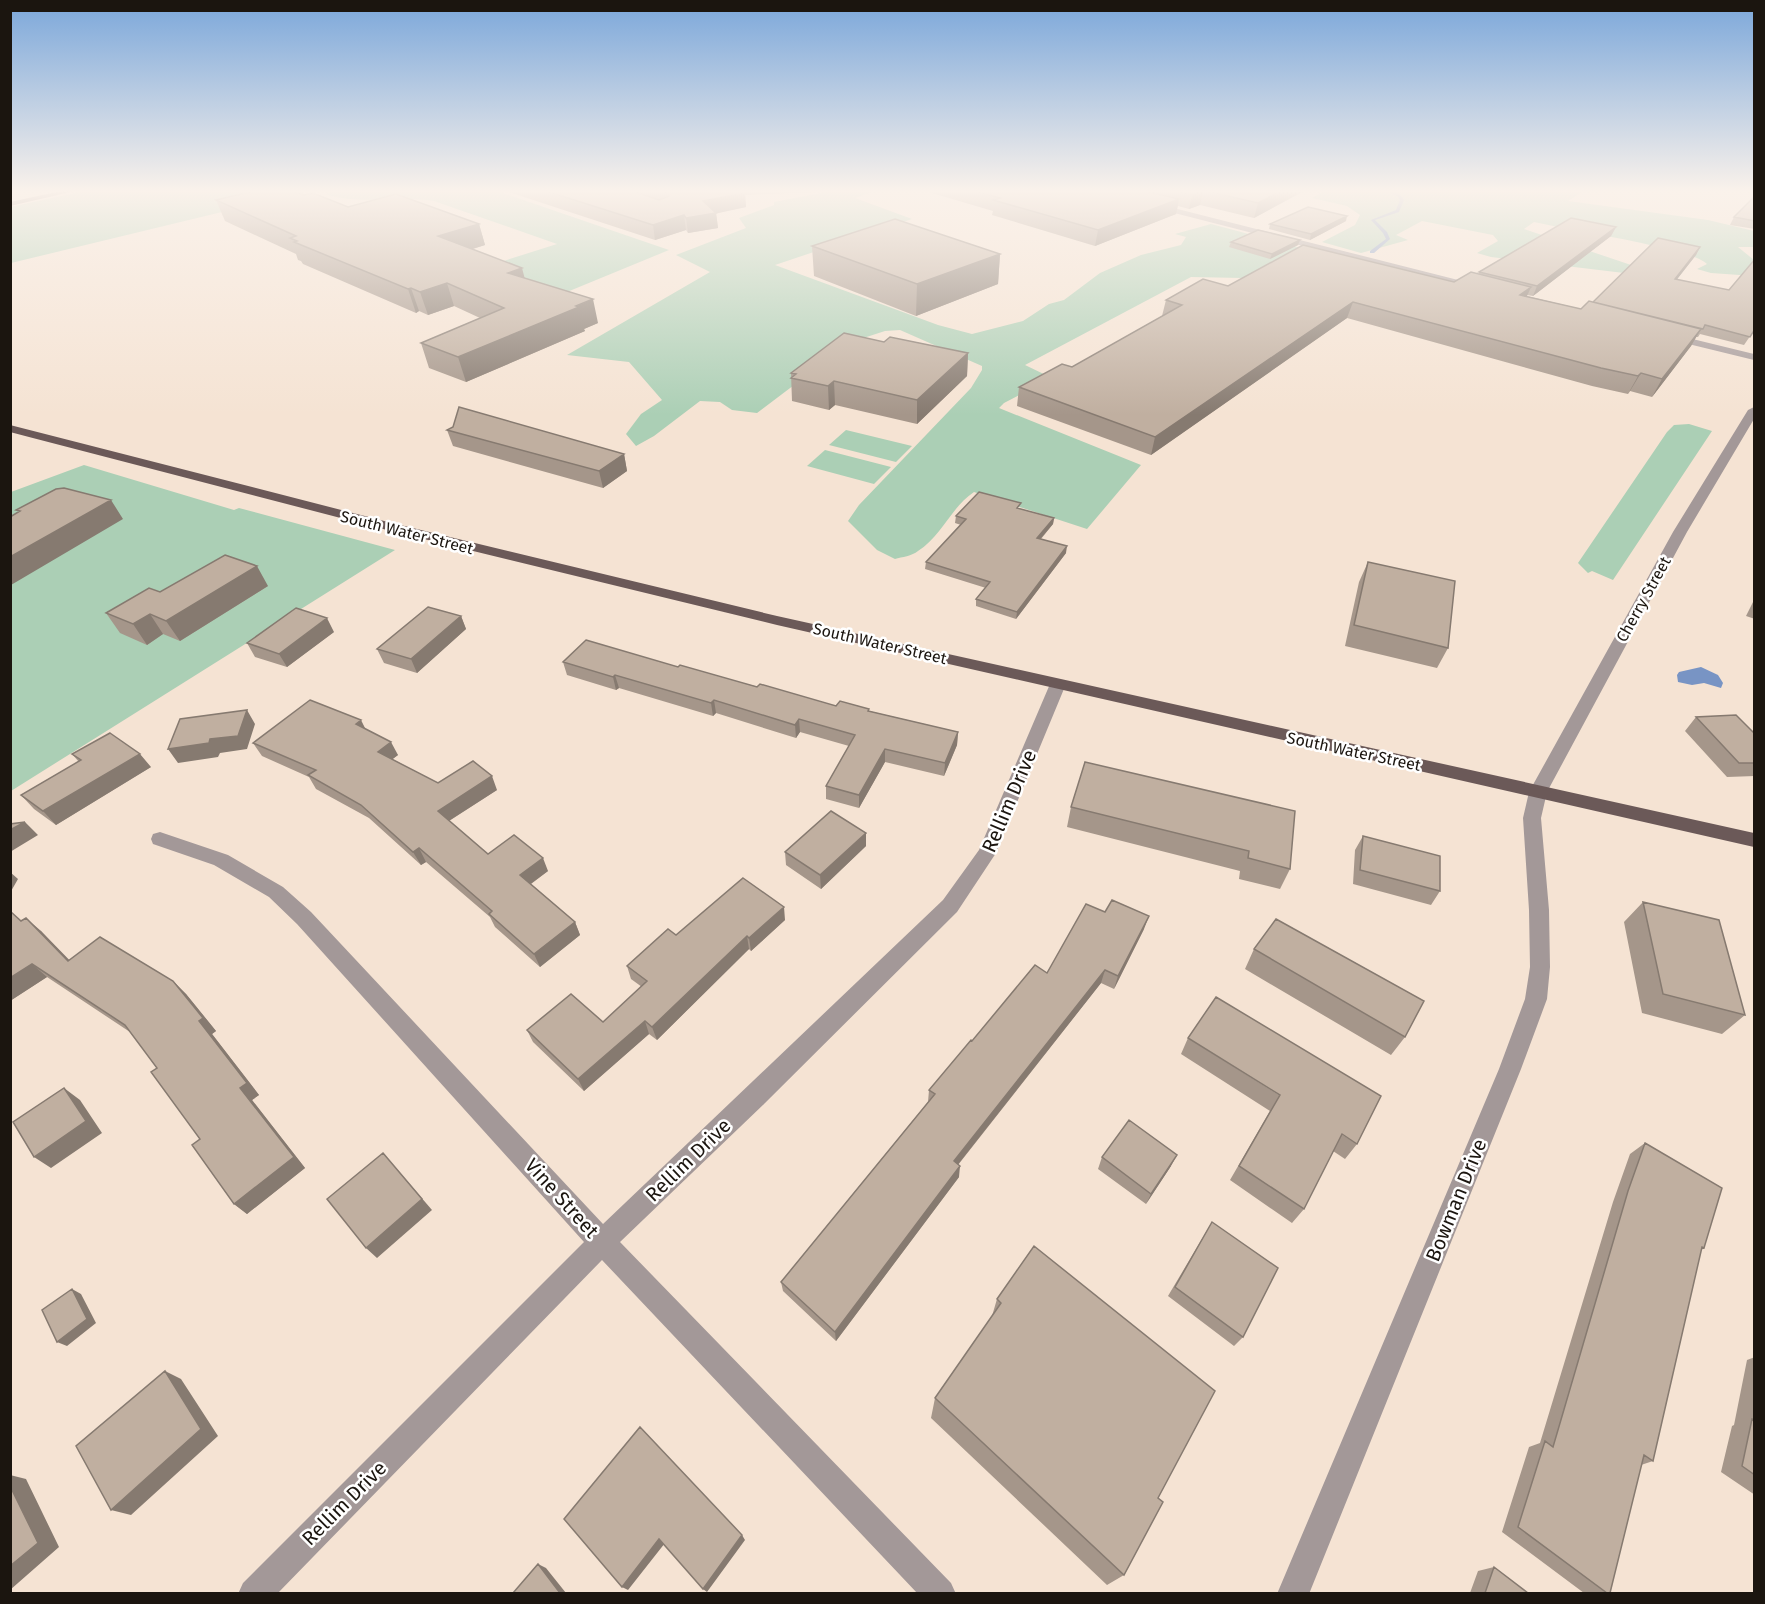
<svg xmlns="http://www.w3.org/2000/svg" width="1765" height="1604" font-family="'Fira Sans',sans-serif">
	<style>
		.green { fill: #abcfb5 }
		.water { fill: #7894c4 }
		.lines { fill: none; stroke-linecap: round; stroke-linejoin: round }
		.stream { fill: #7894c4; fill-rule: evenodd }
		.minor { fill: #a39898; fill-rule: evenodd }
		.major { fill: #6b5958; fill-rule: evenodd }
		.wall { fill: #a5968a }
		.shaded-wall { fill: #867a70 }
		.building { fill: #c0afa0; stroke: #867a70; stroke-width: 1.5 }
		.labels { text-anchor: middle; stroke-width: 5; stroke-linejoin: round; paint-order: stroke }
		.street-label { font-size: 16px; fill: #1b150f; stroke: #fff }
		.near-street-label { font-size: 20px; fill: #1b150f; stroke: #fff }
	</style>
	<rect width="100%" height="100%" fill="#f5e3d3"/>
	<!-- green -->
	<path class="green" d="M85,191H309L11,263L10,207Z
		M334,191H497L669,250L504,318L494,264L557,244L434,201C399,196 359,205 325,194Z
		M831,191H875L855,198L912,219L775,265L938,325L972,334L1023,321L1049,304L1064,300L1100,273L1141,255L1181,245L1186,237L1175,234L1211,224L1316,252L1243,278L1191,277L1025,365L1052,378L1004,403L999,408L1141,465L1087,529L974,492C951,507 942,536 918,551C912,556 902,557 895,559L877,550L848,521L859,505L971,388L982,370V366L900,330L885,331L851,342L757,413L732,410L720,402L700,401L654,436L636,446L626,434L641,414L662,400L629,362L567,355L710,272L676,255L746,228L739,218L774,205V202Z
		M1324,191H1584L1568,201L1708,220L1754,231V247H1738L1754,260V276L1711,273L1697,269L1707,264C1699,257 1687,255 1677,252C1630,238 1582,233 1534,222L1524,229L1643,269L1624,273L1491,257L1477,253L1498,241L1493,235L1422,221L1396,235L1408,240L1361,253L1322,242L1355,225L1360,215L1347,206L1312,198Z
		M1689,424L1712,431L1613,580L1592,571L1588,573L1578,563L1667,432L1674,425Z
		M846,430L912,446L896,462L829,445Z
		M825,450L891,467L874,484L807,466Z
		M84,465L234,510L239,508L395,550L11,791V492Z"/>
	<!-- water -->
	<path class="water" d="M1701,667L1718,675L1723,683L1721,688L1704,683L1692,685L1678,682L1677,675L1679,672Z"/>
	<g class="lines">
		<!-- stream -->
		<path class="stream" d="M1388,191C1395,191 1401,194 1404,200L1399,212L1375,220L1387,232L1390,239L1374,253H1370V251L1386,239L1383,233L1371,220L1396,210L1400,200L1398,197Z"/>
		<!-- minor -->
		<path class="minor" d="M1154,203L1462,281L1464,283L1459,286L1151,207L1150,205Z
			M1672,334L1754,354V360L1668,339L1667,337Z
			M1754,407V419L1687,532L1547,792L1541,818L1549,910L1550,967L1547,999L1521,1069L1309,1594H1277L1499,1069L1525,999L1530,967L1529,910L1523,818L1529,792L1673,532L1748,410Z
			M1058,679L1066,684L996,853L957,912L765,1103L620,1242L951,1583L956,1594H918L602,1260L277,1594H238L243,1583L584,1242L297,924L269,897L214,865L153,844L151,839L153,834L160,832L228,855L283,887L311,912L603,1224L943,900L979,850L1050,684Z"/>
		<!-- major -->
		<path class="major" d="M61,191H75L10,206V202Z
			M10,425L392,523L777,616L1754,833V847L777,625L383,529L29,437L10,432Z"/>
	</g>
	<!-- wall -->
	<path class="wall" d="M506,191H816V192L745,195L746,207L716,213L718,228L688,233L686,230L655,240Z
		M925,191H1304L1254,218L1200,205L1189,209L1178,206L1176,214L1095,246L992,215L993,211Z
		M304,195L348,207L479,224L485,245L473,249L525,278L598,323L584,329L585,331L466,382L429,368L421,343L480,318L454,306L428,315L419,311L416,313L303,264L301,261L298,260L296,254L225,221L216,200Z
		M1755,196V229L1730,225L1734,217Z
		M1346,221L1310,240L1269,229L1270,224Z
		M1616,227L1611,236L1533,296L1527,295V296L1581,309L1593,302L1700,247L1696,255L1677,279L1755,329L1744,345L1700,334L1698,337H1696L1691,346L1652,397L1630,391L1628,394L1592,386L1347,318L1151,455L1017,406L1019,387L1072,367L1162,316L1166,300L1228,286L1454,282L1479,274V272Z
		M1300,240L1298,245L1270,259L1229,247L1231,242Z
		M812,246L1000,254L998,284L916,316L814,276Z
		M884,342L968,353L967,376L917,424L835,405L829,410L792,401L791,373Z
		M447,430L624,454L627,471L603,488L453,446Z
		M1021,509L1054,518L1053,524L1041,539L1066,553L1016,619L976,606V599L986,588L925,569L926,562L961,525L955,523L956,516Z
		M1368,562L1448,648L1437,668L1345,646L1359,582Z
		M268,586L180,641L163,634L147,645L120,633L106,613L160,592Z
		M1755,598V619L1746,616Z
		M461,616L466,629L417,673L384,663L377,649Z
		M334,632L287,667L255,657L247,643Z
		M563,662L678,667L836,706L869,711L958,732L957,745L944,776L885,762L859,808L826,799V786L849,746L800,732L796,738L716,713L713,716L619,688L616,690L567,675Z
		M1696,717L1755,734V776L1727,777L1685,731Z
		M364,728L398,755L392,759L438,783L497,790L449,821L488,854L548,871L531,884L575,922L580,935L540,967L495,927L490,917L426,862L421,865L369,818L316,789L309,777L262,756L253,743Z
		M72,754L151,767L56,825L34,809L21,795L79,762Z
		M1085,762L1290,869L1280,889L1239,879L1240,871L1067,827L1071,807Z
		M1363,836L1440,891L1431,905L1353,884L1355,850Z
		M866,846L821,889L786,865L785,852Z
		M1643,902L1745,1015L1722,1034L1642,1013L1624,922Z
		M785,920L751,951L749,949L657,1040L649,1034L584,1091L533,1042L527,1030L603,1022L642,987L631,979L627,966L676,935Z
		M22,921L41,931L69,961L173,981L186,994L216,1031L212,1034L259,1095L252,1100L305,1168L247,1214L234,1204L200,1139L157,1068L130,1032L47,977L10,1001Z
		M1144,929L1114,989L1101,983L958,1165L959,1177L836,1341L783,1291L781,1282L928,1102L929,1090L972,1041L1047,973Z
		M1254,949L1405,1037L1391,1055L1245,969Z
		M1188,1038L1357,1144L1345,1159L1333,1151L1304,1209L1292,1223L1230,1180L1270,1111L1181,1054Z
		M1645,1143L1704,1248L1701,1250L1653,1461L1641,1465L1610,1593H1584L1502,1532L1529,1447L1540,1443L1613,1202L1630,1154Z
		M1102,1157L1171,1166L1146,1204L1098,1169Z
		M1212,1222L1243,1337L1234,1346L1168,1296Z
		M1034,1246L1158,1498L1124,1575L1107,1585L931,1418L935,1398L992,1316L997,1299Z
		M1755,1357V1495L1721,1472L1732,1426L1734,1425L1747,1360Z
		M1494,1567L1528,1593H1470L1478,1571Z"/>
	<!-- shaded-wall -->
	<path class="shaded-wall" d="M1201,191H1203L1200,205L1189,209L1192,195Z
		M1281,191H1304L1254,218L1258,203Z
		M745,193L746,207L714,214L716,213L718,228L688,233L686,218L703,201Z
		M1179,199L1176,214L1095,246L1098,230Z
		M684,215L686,230L655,240L653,225Z
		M1347,216L1346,221L1310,240L1311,234Z
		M479,224L485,245L445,257L438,236Z
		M1616,227L1611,236L1533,296L1537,286Z
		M1300,240L1298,245L1270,259L1272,254Z
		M1700,247L1696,255L1671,287L1675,279Z
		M1000,254L998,284L916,316L917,284Z
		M522,268L528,291L508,273Z
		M447,283L454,306L428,315L420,292Z
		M1531,287L1524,303L1520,295Z
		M411,288L419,311L416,313L408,289Z
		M593,299L598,323L584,329L585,331L466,382L458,357Z
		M1353,302L1347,318L1151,455L1155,437Z
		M1701,329L1691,346L1652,397L1662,379Z
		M968,353L967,376L917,424V400Z
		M1641,373L1630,391L1628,394L1638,376Z
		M834,381L835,405L829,410L828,386Z
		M624,454L627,471L603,488L599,471Z
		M111,500L123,519L11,585L10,557Z
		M1054,518L1053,524L1036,544L1037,538Z
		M1067,546L1066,553L1016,619L1017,612Z
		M257,566L268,586L180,641L166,621Z
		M150,614L163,634L147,645L133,624Z
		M461,616L466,629L417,673L411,659Z
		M327,618L334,632L287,667L279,654Z
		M615,675L619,688L616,690L613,677Z
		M714,700L716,713L713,716L711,703Z
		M247,710L255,724L247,749L220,753L218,757L178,763L168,749L210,739Z
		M799,719L800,732L796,738L795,725Z
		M361,720L368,734L356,724Z
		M958,732L957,745L944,776L945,763Z
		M391,742L398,755L385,765L378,752Z
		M885,749V762L859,808V795Z
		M140,754L151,767L56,825L43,811Z
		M492,776L497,790L444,824L438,811Z
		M25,822L38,835L10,852V830Z
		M866,833V846L821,889L820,875Z
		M419,848L426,862L421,865L413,852Z
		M543,858L548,871L525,888L520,875Z
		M10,872L18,879L10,893Z
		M784,907L785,920L751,951L749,938Z
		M1149,916L1144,929L1114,989L1118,976Z
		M26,918L41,931L83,974L68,961Z
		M575,922L580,935L540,967L534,954Z
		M747,936L749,949L657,1040L652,1027Z
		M32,964L47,977L10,1001V978Z
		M1105,970L1101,983L952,1172L954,1161Z
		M173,981L186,994L216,1031L212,1034L259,1095L252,1100L305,1168L247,1214L234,1204L240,1088L199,1021Z
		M645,1021L649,1034L584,1091L578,1079Z
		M64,1088L80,1100L102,1133L51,1168L34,1157Z
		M383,1153L432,1210L377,1258L366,1248Z
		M1177,1155L1171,1166L1146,1204L1151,1194Z
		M960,1166L959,1177L836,1341L835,1332Z
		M72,1289L81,1294L96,1323L67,1346L57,1342Z
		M165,1371L181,1379L218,1436L131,1515L111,1510Z
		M10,1475L26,1479L59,1547L10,1590Z
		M742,1535L745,1540L707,1592L703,1589Z
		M659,1539L665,1543L628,1590L622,1587Z
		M538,1564L546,1568L566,1593H560Z"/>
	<!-- building -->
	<path class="building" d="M254,191H293L304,195L313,193L348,207L396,194L479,224L438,236L522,268L508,273L593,299L576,306L579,307L458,357L421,343L504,308L447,283L420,292L411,288L408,289L294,242L297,241L290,238L296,236L216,200Z
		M546,191H633L659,200L669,196L668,193L660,191H741L745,193L703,201L716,213L686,218L684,215L653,225Z
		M975,191H1145L1179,199L1098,230L993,200L1000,198Z
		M1177,191H1201L1192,195Z
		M1206,191H1281L1258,203Z
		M1755,196V221L1734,217Z
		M1308,207L1347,216L1311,234L1270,224Z
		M1571,218L1616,227L1537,286L1479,272Z
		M895,219L1000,254L917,284L812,246Z
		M1258,230L1300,240L1272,254L1231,242Z
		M1658,238L1700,247L1675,279L1729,290L1755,259V329L1750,337L1705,325L1703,329L1593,302Z
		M1303,245L1454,282L1471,272L1531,287L1520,295L1581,309L1589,301L1701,329L1662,379L1641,373L1638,376L1601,368L1353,302L1155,437L1019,387L1062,364L1072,367L1182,305L1166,300L1203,279L1228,286Z
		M844,333L884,342L890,337L968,353L917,400L834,381L828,386L791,378L796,374L791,373Z
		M459,407L624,454L599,471L447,430L453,427Z
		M64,488L111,500L10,557V517L20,511L16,510L56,489Z
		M979,492L1021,503L1017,508L1054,518L1037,538L1067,546L1017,612L976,599L990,582L926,562L966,519L956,516Z
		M225,555L257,566L166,621L150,614L133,624L106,613L149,588L160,592Z
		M1368,562L1455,581L1448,648L1354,625Z
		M428,607L461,616L411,659L377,649Z
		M296,608L327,618L279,654L247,643Z
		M586,640L678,667L680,665L757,687L760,684L836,706L840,701L869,709L868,711L958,732L945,763L885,749L859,795L826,786L855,735L799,719L795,725L714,700L711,703L615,675L613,677L563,662Z
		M310,700L361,720L356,724L391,742L378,752L438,783L473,761L492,776L438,811L488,854L514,835L543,858L520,875L575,922L534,954L489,914L492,911L419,848L413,852L361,805L308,775L316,770L253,743Z
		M247,710L238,736L210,739L209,743L168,749L180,719Z
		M1736,715L1755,734V763H1739L1696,717Z
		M110,733L140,754L43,811L21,795L81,760L72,754Z
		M1085,762L1295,811L1290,869L1248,858L1249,851L1071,807Z
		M831,811L866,833L820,875L785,852Z
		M25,822L10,830V824Z
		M1363,836L1440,856V891L1360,870Z
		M743,878L784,907L749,938L747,936L652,1027L645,1021L578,1079L527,1030L571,994L603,1022L647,981L627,966L668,929L676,935Z
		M1112,900L1149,916L1118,976L1105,970L954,1161L960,1166L835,1332L781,1282L935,1094L929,1090L971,1040L972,1041L1035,965L1047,973L1086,904L1105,912Z
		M1643,902L1719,920L1745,1015L1663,994Z
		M10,911L21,921L26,918L68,961L100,937L173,981L203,1018L199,1021L247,1083L240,1088L294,1157L234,1204L192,1145L200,1139L151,1072L157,1068L125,1025L32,964L10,978Z
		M1276,919L1424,1001L1405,1037L1254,949Z
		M1216,997L1381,1096L1357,1144L1342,1134L1304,1209L1239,1166L1280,1095L1188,1038Z
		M64,1088L86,1121L34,1157L13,1122Z
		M1129,1120L1177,1155L1151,1194L1102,1157Z
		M1645,1143L1722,1188L1704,1248L1702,1247L1653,1461L1644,1455L1610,1593H1607L1518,1527L1545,1441L1553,1447L1628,1191Z
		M383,1153L422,1199L366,1248L327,1199Z
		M1212,1222L1278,1268L1243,1337L1175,1287Z
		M1034,1246L1215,1391L1158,1498L1163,1502L1124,1575L935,1398L1001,1303L997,1299Z
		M72,1289L87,1319L57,1342L42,1310Z
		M165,1371L201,1429L111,1510L76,1446Z
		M1752,1419L1754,1420L1755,1419V1475L1742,1466Z
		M640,1427L742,1535L703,1589L659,1539L622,1587L564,1519Z
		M10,1486L38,1543L10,1566Z
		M538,1564L560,1593H513Z
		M1494,1567L1528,1593H1485Z"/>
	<!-- sky -->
	<linearGradient id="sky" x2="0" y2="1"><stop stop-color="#7ba7da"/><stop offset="0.46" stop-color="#faf2eb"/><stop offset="1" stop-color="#faf2eb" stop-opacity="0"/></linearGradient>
	<rect width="1765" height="415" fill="url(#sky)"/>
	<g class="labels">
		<!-- street labels -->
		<g class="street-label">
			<text transform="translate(407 532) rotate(14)" y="6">South Water Street</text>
			<text transform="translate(1643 599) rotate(-61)" y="6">Cherry Street</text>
			<text transform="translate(880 643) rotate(13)" y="6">South Water Street</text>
			<text transform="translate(1354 751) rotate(12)" y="6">South Water Street</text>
		</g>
		<!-- near-street labels -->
		<g class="near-street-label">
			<text transform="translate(1009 801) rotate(-67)" y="7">Rellim Drive</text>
			<text transform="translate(688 1160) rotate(-44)" y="7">Rellim Drive</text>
			<text transform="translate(562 1198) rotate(48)" y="7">Vine Street</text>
			<text transform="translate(1456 1200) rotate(-68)" y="7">Bowman Drive</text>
			<text transform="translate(344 1503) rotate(-45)" y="7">Rellim Drive</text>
		</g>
	</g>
	<!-- border -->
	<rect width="1765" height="1604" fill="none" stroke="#1b150f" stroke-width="24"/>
</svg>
